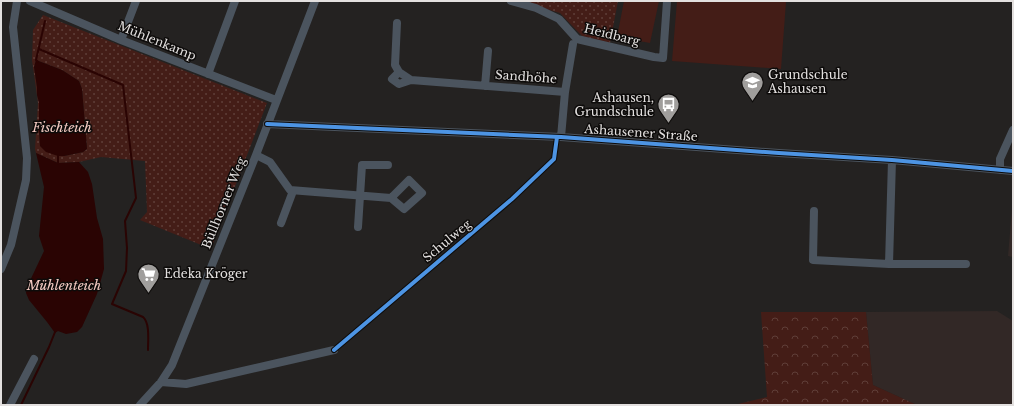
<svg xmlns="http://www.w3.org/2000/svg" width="1014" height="406" font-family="'Libre Baskerville',serif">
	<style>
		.built { fill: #322826 }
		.grass { fill: url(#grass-dots); fill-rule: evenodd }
		.forest { fill: url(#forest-crowns) }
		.pitch { fill: #441d17 }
		.water { fill: #2a0403 }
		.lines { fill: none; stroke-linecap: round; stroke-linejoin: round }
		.stream { stroke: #2a0403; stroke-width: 2 }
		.minor { stroke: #4b545e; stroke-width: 8 }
		.cycleway-casing { stroke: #0d0b0a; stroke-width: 6 }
		.cycleway { stroke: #4d94e3; stroke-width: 4 }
		.labels { text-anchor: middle; stroke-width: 3; stroke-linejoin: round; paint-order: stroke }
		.street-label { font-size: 12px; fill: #e3e0df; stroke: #0d0b0a }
		.poi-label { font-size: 12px; fill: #e3e0df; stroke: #0d0b0a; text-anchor: start }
		.water-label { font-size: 13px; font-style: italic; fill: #f4cac2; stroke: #0d0b0a }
	</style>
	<defs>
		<pattern id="grass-dots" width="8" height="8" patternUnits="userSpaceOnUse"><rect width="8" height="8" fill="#441d17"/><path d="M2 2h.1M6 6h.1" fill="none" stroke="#5f3e38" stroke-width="1.8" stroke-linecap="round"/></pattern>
		<pattern id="forest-crowns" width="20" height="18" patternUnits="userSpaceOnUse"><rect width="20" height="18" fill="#441d17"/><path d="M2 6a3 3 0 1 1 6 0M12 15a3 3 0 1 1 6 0" fill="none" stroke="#5f3e38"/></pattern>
	</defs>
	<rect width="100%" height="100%" fill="#242221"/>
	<!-- built -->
	<path class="built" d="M1013,197V257L1008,256Z
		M997,311L1013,321V405H917L873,385L866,312Z"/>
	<!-- grass -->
	<path class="grass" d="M518,1H618L610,43L582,36L560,13Z
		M43,15L267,103L211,249L140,220L147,212L145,161L101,157L79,162L58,163L36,153L35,149L38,103L32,60L33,30ZM36,60L62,70L79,81L82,89L87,149L83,152L64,156L40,146L39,130V102L37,95V87L34,67Z"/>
	<!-- forest -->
	<path class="forest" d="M761,312H866L873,385L917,405H738V404L767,397Z"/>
	<!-- pitch -->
	<path class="pitch" d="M624,1H659L650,43L617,37Z
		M677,1H770L786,2L781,69L672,61Z"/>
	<!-- water -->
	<path class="water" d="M36,60L62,70L79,81L82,89L87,149L83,152L64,156H58L46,152L40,146L39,130V102L37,95V87L34,67Z
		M36,153L58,163L79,162L88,172L92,184L97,218L103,239L104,269L97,294L82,327L77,332L66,334L58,331L55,333L47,322L29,300L26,293L27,287L44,251L39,236L44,187Z"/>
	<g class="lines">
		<!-- stream -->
		<path class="stream" d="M39,49L123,85L136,198L125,221L127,248L126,271L112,304L143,317C150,323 148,340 148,350
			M38,62L36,60L45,21
			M58,155V164
			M21,405L49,347L55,332"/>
		<!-- minor -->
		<path class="minor" d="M30,1L121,40L276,100
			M511,1L536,8L559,19L577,39L654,57L663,58L667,1
			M397,23L395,65L399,72L411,80L565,92
			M121,40L136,1
			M399,72L392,79L399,84L411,80
			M208,74L235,1
			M485,86L488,51
			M267,124L561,137L779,153L892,160L1013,171
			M561,137L565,92L573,44
			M256,155L270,162L290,190L391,198L404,209L422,193L409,180L391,198
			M892,160L889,264H966
			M1000,170V159L1013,130
			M814,211L813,260L889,264
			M281,223L293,191
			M358,227L362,165H388
			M1,269L11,245L26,180L27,158L13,27L17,1
			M161,382L186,384L334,350
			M10,405L34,359
			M140,405L161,382L172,365L256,155L315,1"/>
		<defs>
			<path id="cycleway" d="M267,124L561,137L779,153L892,160L1013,171
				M334,350L512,199L554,159L557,137"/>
		</defs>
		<!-- cycleway casing -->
		<use href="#cycleway" class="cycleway-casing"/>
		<!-- cycleway -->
		<use href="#cycleway" class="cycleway"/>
	</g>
	<!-- icons -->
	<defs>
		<symbol id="school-pin" viewBox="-11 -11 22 30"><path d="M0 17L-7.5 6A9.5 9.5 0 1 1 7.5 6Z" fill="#a09e9c" stroke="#0d0b0a"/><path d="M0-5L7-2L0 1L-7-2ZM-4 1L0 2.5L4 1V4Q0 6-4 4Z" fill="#fff"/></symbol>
		<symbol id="bus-pin" viewBox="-11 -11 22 30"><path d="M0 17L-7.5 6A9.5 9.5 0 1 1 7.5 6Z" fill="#a09e9c" stroke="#0d0b0a"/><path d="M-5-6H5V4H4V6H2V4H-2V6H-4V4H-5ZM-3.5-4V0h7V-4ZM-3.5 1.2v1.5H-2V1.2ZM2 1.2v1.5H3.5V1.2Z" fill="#fff"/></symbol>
		<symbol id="supermarket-pin" viewBox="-11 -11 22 30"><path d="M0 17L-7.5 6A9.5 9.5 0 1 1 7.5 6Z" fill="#a09e9c" stroke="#0d0b0a"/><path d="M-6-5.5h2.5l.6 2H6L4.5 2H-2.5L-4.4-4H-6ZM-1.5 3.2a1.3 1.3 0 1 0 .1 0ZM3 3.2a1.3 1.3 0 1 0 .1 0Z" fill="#fff"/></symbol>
	</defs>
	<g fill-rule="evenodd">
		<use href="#school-pin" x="740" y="70" width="25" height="34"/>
		<use href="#bus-pin" x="656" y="92" width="25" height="34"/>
		<use href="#supermarket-pin" x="136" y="262" width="25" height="34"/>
	</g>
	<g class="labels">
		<!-- street labels -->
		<g class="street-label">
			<text transform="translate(612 35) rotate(14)" y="4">Heidbarg</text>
			<text transform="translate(157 41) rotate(22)" y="4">Mühlenkamp</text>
			<text transform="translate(526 77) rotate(4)" y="4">Sandhöhe</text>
			<text transform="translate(641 133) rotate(4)" y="4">Ashausener Straße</text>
			<text transform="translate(224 203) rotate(-68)" y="4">Büllhorner Weg</text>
			<text transform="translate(447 241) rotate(-40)" y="4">Schulweg</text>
		</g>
		<!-- poi labels -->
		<g class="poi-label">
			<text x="768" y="79">Grundschule<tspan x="768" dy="14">Ashausen</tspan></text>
			<text x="654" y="102" text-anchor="end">Ashausen,<tspan x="654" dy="14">Grundschule</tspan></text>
			<text x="164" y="278">Edeka Kröger</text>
		</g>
		<!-- water labels -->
		<g class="water-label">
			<text x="62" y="132">Fischteich</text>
			<text x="64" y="290">Mühlenteich</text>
		</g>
	</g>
	<!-- border -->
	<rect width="1014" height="406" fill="none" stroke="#e3e0df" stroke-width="4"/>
</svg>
